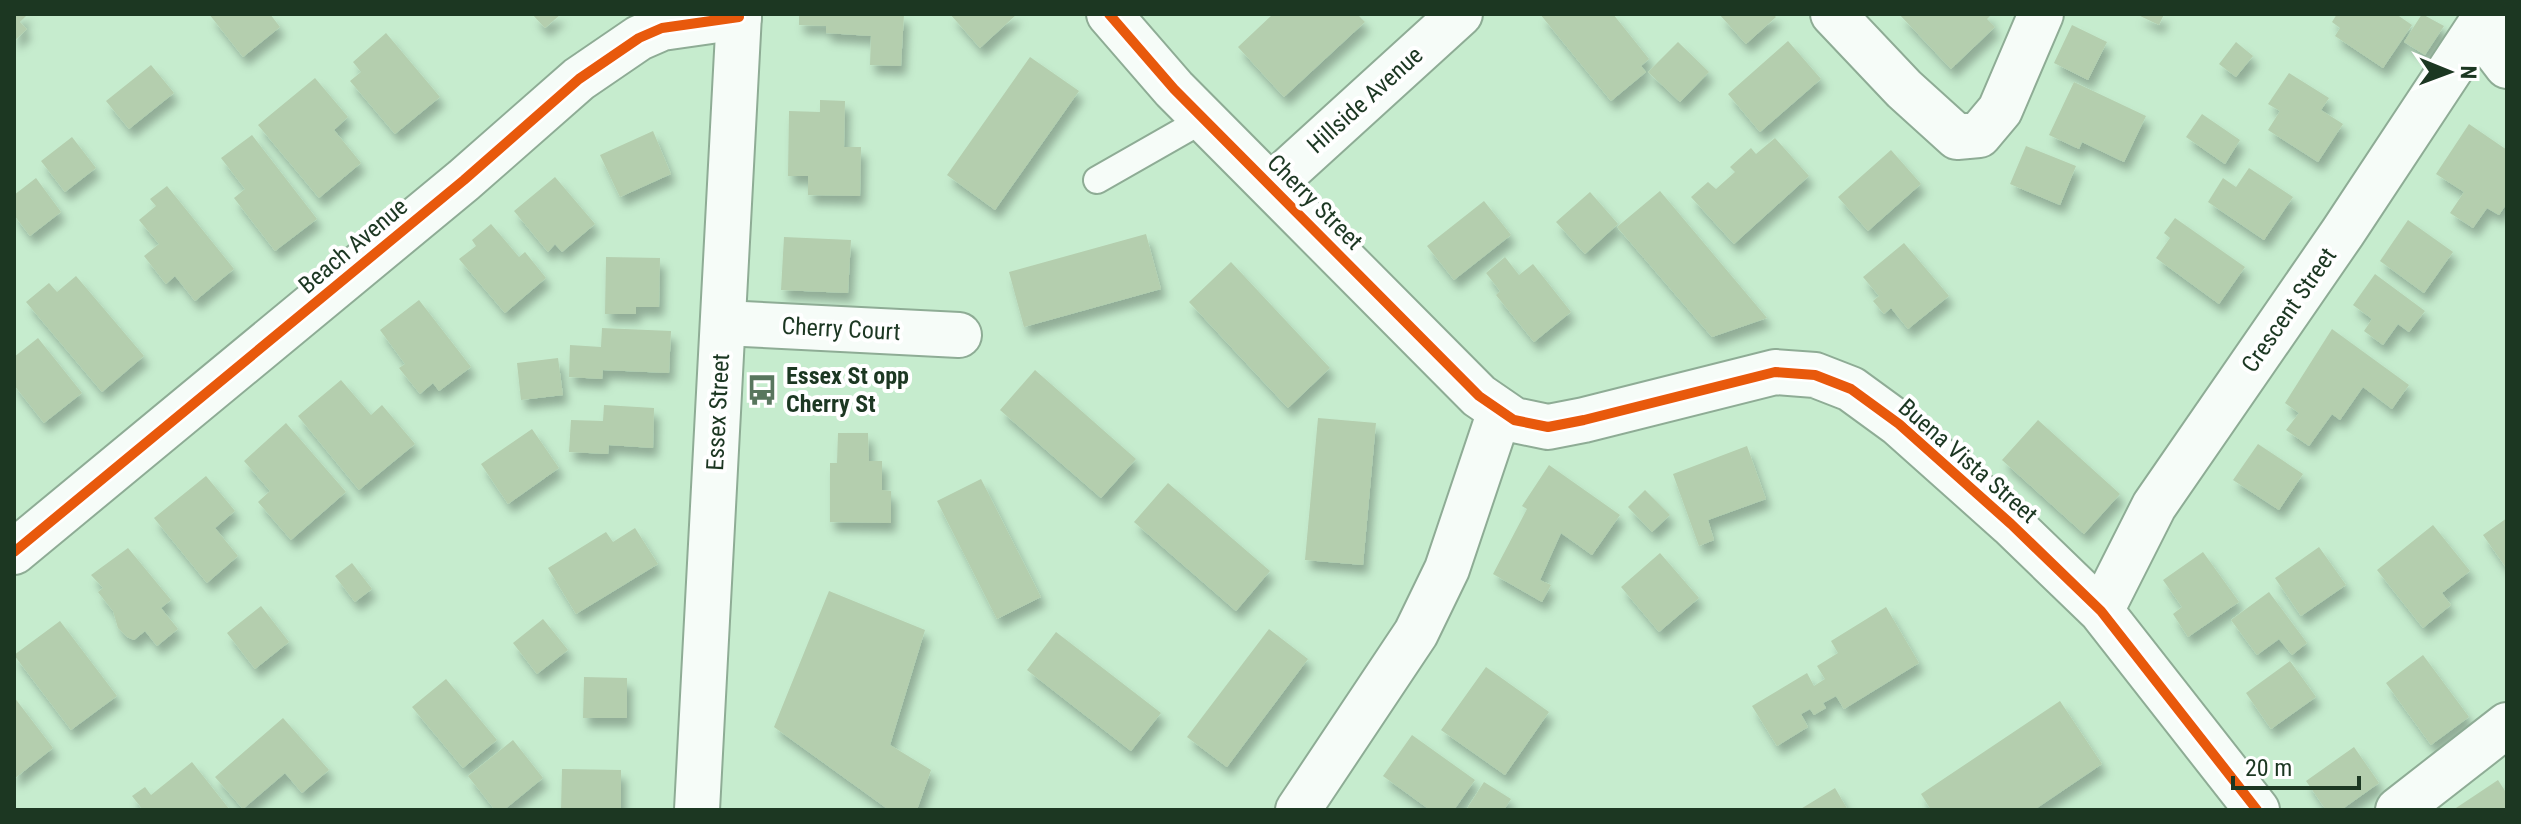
<svg xmlns="http://www.w3.org/2000/svg" width="2521" height="824" font-family="'Roboto Condensed',sans-serif">
	<style>
		.building { fill: #b4ceae; filter: url(#shadow) }
		.lines { fill: none; stroke-linecap: round; stroke-linejoin: round }
		.lane-casing { stroke: #8eac95; stroke-width: 30 }
		.street-casing { stroke: #8eac95; stroke-width: 48 }
		.secondary-casing { stroke: #8eac95; stroke-width: 48 }
		.lane { stroke: #f6fcf8; stroke-width: 26 }
		.street { stroke: #f6fcf8; stroke-width: 44 }
		.secondary { stroke: #f6fcf8; stroke-width: 44 }
		.cycleway-casing { stroke: #fff; stroke-width: 15 }
		.cycleway { stroke: #e8590c; stroke-width: 10 }
		.labels { text-anchor: middle; stroke-width: 8; stroke-linejoin: round; paint-order: stroke }
		.street-label { font-size: 24px; fill: #1c3722; stroke: #fff }
		.poi-label { font-size: 24px; font-weight: bold; fill: #1c3722; stroke: #fff; text-anchor: start }
	</style>
	<defs>
		<filter id="shadow"><feDropShadow dx="5" dy="9" stdDeviation="4" flood-color="#0004"/></filter>
	</defs>
	<rect width="100%" height="100%" fill="#c6ecce"/>
	<!-- building -->
	<path class="building" d="M14,14H28L20,22L27,29L14,41Z
		M209,14H270L280,27L243,57Z
		M532,14H561L545,28Z
		M799,14H904L901,66L870,65L871,36L826,33V26L799,25Z
		M950,14H1017L980,48Z
		M1273,14H1357L1365,22L1284,97L1238,47Z
		M1540,14H1613L1649,59L1641,66L1646,72L1611,101Z
		M1719,14H1773L1776,17L1746,44Z
		M1899,14H1992L1987,19L1995,27L1951,69Z
		M2136,14H2164L2159,25Z
		M2337,14H2396L2412,25L2383,68L2335,36L2340,28L2332,22Z
		M2422,14L2444,26L2425,55L2404,42Z
		M2072,25L2107,42L2088,80L2054,63Z
		M386,33L440,97L395,134L350,81L361,72L353,62Z
		M1788,41L1821,79L1760,132L1728,94Z
		M1678,42L1709,72L1680,102L1648,72Z
		M2236,42L2253,56L2236,77L2219,64Z
		M1030,57L1079,91L995,210L947,175Z
		M151,65L174,93L129,129L106,101Z
		M2289,73L2329,98L2321,110L2343,124L2318,162L2268,130L2280,111L2268,104Z
		M315,78L348,117L334,130L361,163L319,198L258,125Z
		M2074,82L2146,116L2124,162L2082,142L2079,149L2049,135Z
		M820,100L845,101L844,147H861L860,196L808,195V176H788L789,111L820,112Z
		M2202,114L2240,140L2225,164L2186,137Z
		M2469,124L2507,150V203L2499,215L2487,208L2473,228L2450,213L2464,192L2436,174Z
		M653,131L671,174L620,197L600,155Z
		M252,135L317,219L275,251L234,198L245,189L221,158Z
		M72,137L96,168L65,192L41,161Z
		M1775,138L1809,176L1734,244L1691,197L1708,182L1716,189L1735,172L1730,167L1751,148L1756,154Z
		M2026,146L2076,166L2060,205L2010,184Z
		M1891,150L1921,184L1868,231L1838,197Z
		M2249,168L2293,197L2264,240L2208,202L2223,178L2236,187Z
		M555,177L595,224L562,252L555,244L548,252L514,211Z
		M36,178L61,212L30,236L14,215V195Z
		M167,186L234,269L195,301L175,276L166,284L144,256L159,244L139,220L156,206L150,199Z
		M1660,191L1767,318L1712,337L1617,227Z
		M1590,192L1618,224L1585,254L1556,222Z
		M1484,201L1511,235L1454,280L1427,246Z
		M2175,218L2245,267L2219,304L2156,258L2170,238L2164,233Z
		M2408,220L2453,252L2424,293L2380,261Z
		M491,224L519,257L525,252L546,278L505,313L459,259L476,246L472,240Z
		M1146,234L1161,289L1024,327L1009,272Z
		M784,237L851,240L848,293L781,290Z
		M1904,243L1949,296L1908,329L1891,308L1884,314L1873,301L1879,296L1863,277Z
		M606,257L660,258L659,307H636V314H605Z
		M1505,257L1519,275L1533,264L1571,312L1534,342L1496,295L1500,291L1486,273Z
		M1231,262L1330,368L1288,408L1189,302Z
		M2375,274L2425,311L2409,332L2398,324L2383,345L2364,331L2372,319L2353,305Z
		M76,276L144,356L102,392L26,302L49,283L57,292Z
		M419,300L471,367L439,391L433,383L420,394L399,368L405,364L380,330Z
		M602,328L671,331L669,373L603,370L602,379L569,377L570,345L601,347Z
		M2332,329L2409,385L2392,409L2363,387L2340,420L2332,414L2309,446L2286,430L2299,413L2285,403Z
		M38,338L82,393L44,423L14,385V357Z
		M558,358L563,395L521,400L517,363Z
		M1035,370L1136,459L1101,498L1000,410Z
		M341,380L371,415L382,405L415,444L359,490L298,416Z
		M604,405L654,408L653,448L609,445L608,454L569,452L571,420L603,421Z
		M1318,418L1376,423L1363,565L1305,560Z
		M2038,420L2120,494L2084,534L2002,460Z
		M286,423L346,492L291,540L258,502L270,491L244,461Z
		M532,429L559,468L508,504L481,464Z
		M838,433H868L869,461H882V490L891,491V523L830,522V463H837Z
		M2258,444L2303,474L2279,510L2233,480Z
		M1747,446L1766,499L1708,520L1714,540L1699,546L1673,474Z
		M1549,465L1620,515L1592,555L1561,533L1540,580L1551,585L1542,602L1493,574L1527,509L1522,506Z
		M206,476L235,511L215,528L238,556L207,583L154,518Z
		M981,479L1041,597L997,619L937,501Z
		M1168,483L1270,571L1236,611L1134,522Z
		M1645,490L1670,515L1652,532L1628,507Z
		M2507,518V569L2483,535Z
		M2433,525L2470,571L2442,593L2451,605L2423,628L2377,570Z
		M635,528L658,564L576,614L548,568L606,532L613,542Z
		M2319,547L2346,585L2301,616L2275,578Z
		M128,548L171,600L161,608L178,629L157,646L145,631L134,640L127,637L118,628L113,611L98,592L103,588L91,575Z
		M2203,552L2239,602L2188,637L2173,614L2182,607L2163,580Z
		M1660,553L1699,598L1659,632L1621,587Z
		M352,563L372,589L355,602L335,576Z
		M829,591L925,630L890,745L931,770L917,810H889L774,727Z
		M2269,592L2307,643L2292,655L2279,639L2257,655L2231,620Z
		M261,606L289,642L255,669L227,633Z
		M1886,607L1919,663L1844,709L1836,696L1823,703L1826,708L1814,715L1810,709L1801,714L1808,727L1777,746L1752,706L1807,673L1814,686L1825,679L1817,666L1838,653L1831,641Z
		M543,619L568,650L537,674L513,643Z
		M60,621L117,696L71,730L14,655Z
		M1269,629L1308,659L1227,767L1187,737Z
		M1056,632L1161,713L1131,751L1027,670Z
		M2423,655L2469,717L2431,745L2386,683Z
		M2290,661L2316,697L2271,729L2246,693Z
		M1486,667L1549,712L1505,775L1441,730Z
		M584,677L627,678V718H583Z
		M446,679L497,740L463,768L412,707Z
		M14,697L53,748L14,779Z
		M2060,701L2102,764L2034,810H1931L1921,794Z
		M283,718L329,770L302,793L285,773L243,809L215,777Z
		M1412,735L1475,780L1454,810H1430L1383,776Z
		M513,740L543,778L504,810H495L468,776Z
		M2354,747L2379,783L2341,810H2326L2306,781Z
		M192,762L230,810H143L132,796L145,787L151,795Z
		M562,769L621,770V810H561Z
		M2498,780L2507,794V810H2453Z
		M1484,782L1511,799L1504,810H1466Z
		M1835,788L1848,810H1799Z"/>
	<g class="lines">
		<defs>
			<path id="lane" d="M1097,180L1204,119"/>
			<path id="street" d="M1109,14L1174,89L1479,396L1514,420L1548,427L1584,420L1775,372L1815,375L1851,389L1899,424L2011,524L2101,611L2257,810
				M1833,14L1904,89L1957,137L1979,135L2000,110L2041,14
				M2478,28L2507,66
				M1271,186L1460,14
				M723,323L959,335
				M14,552L464,180L579,79L639,38L662,28L739,17
				M2101,611L2154,506L2343,232L2487,14
				M1298,810L1416,633L1447,569L1500,411
				M2398,810L2507,725"/>
			<path id="secondary" d="M697,810L739,14"/>
		</defs>
		<!-- lane casing -->
		<use href="#lane" class="lane-casing"/>
		<!-- street casing -->
		<use href="#street" class="street-casing"/>
		<!-- secondary casing -->
		<use href="#secondary" class="secondary-casing"/>
		<!-- lane -->
		<use href="#lane" class="lane"/>
		<!-- street -->
		<use href="#street" class="street"/>
		<!-- secondary -->
		<use href="#secondary" class="secondary"/>
		<defs>
			<path id="cycleway" d="M1109,14L1174,89L1479,396L1514,420L1548,427L1584,420L1775,372L1815,375L1851,389L1899,424L2011,524L2101,611L2257,810
				M14,552L464,180L579,79L639,38L662,28L739,17"/>
		</defs>
		<!-- cycleway casing -->
		<use href="#cycleway" class="cycleway-casing"/>
		<!-- cycleway -->
		<use href="#cycleway" class="cycleway"/>
	</g>
	<!-- icons -->
	<defs>
		<symbol id="bus-bare" viewBox="-9 -9 18 18"><path d="M-5-6H5V4H4V6H2V4H-2V6H-4V4H-5ZM-3.5-4V0h7V-4ZM-3.5 1.2v1.5H-2V1.2ZM2 1.2v1.5H3.5V1.2Z" fill="#58765e" stroke="#fff" stroke-width="2.5" paint-order="stroke"/></symbol>
	</defs>
	<g fill-rule="evenodd">
		<use href="#bus-bare" x="740" y="368" width="44" height="44"/>
	</g>
	<g class="labels">
		<!-- street labels -->
		<g class="street-label">
			<text transform="translate(1365 100) rotate(-42)" y="8">Hillside Avenue</text>
			<text transform="translate(1315 202) rotate(45)" y="8">Cherry Street</text>
			<text transform="translate(353 246) rotate(-40)" y="8">Beach Avenue</text>
			<text transform="translate(2289 310) rotate(-55)" y="8">Crescent Street</text>
			<text transform="translate(841 329) rotate(3)" y="8">Cherry Court</text>
			<text transform="translate(718 412) rotate(-87)" y="8">Essex Street</text>
			<text transform="translate(1968 461) rotate(41)" y="8">Buena Vista Street</text>
		</g>
		<!-- poi labels -->
		<g class="poi-label">
			<text x="786" y="384">Essex St opp<tspan x="786" dy="28">Cherry St</tspan></text>
		</g>
	</g>
	<!-- border -->
	<rect width="2521" height="824" fill="none" stroke="#1c3722" stroke-width="32"/>
	<!-- north arrow -->
	<g transform="translate(2449 72) rotate(91)" stroke="#ffffff" stroke-width="6" paint-order="stroke">
	<path d="M0-6L14 30L0 20L-14 30Z" fill="#1c3722"/>
	<text y="-12" font-size="22" font-weight="bold" text-anchor="middle" fill="#1c3722">N</text>
	</g>
	<!-- scale -->
	<path d="M2233 776v12h126v-12" fill="none" stroke="#1c3722" stroke-width="4"/>
	<text x="2245" y="776" font-size="24" fill="#1c3722" stroke="#ffffff" stroke-width="6" paint-order="stroke">20 m</text>
</svg>
